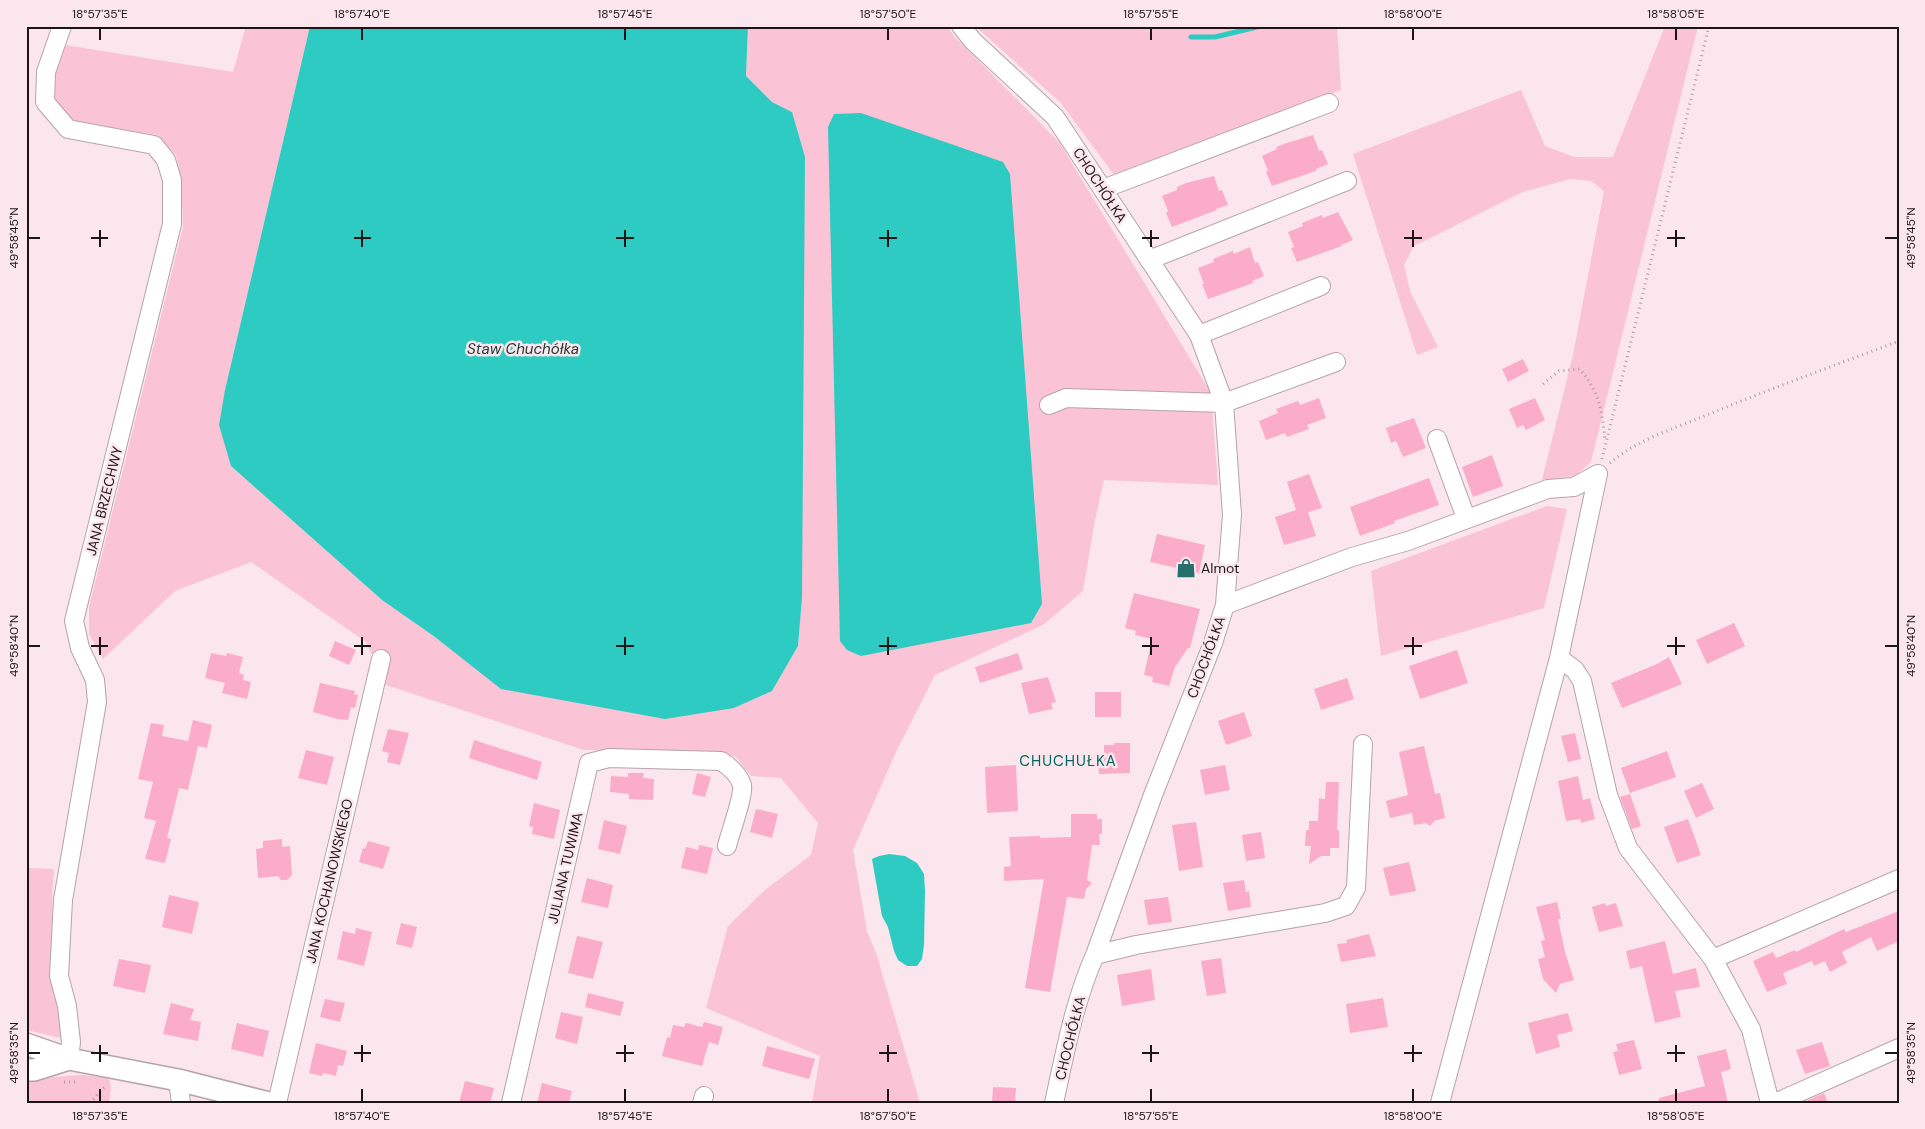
<svg xmlns="http://www.w3.org/2000/svg" width="1925" height="1129" font-family="'DM Sans',sans-serif">
	<style>
		.green { fill: #fac3d6 }
		.water { fill: #2ecbc2 }
		.lines { fill: none; stroke-linecap: round; stroke-linejoin: round }
		.stream { stroke: #2ecbc2; stroke-width: 5 }
		.building { fill: #fbacc9 }
		.minor-casing { stroke: #b6a3aa; stroke-width: 20 }
		.major-casing { stroke: #b6a3aa; stroke-width: 24 }
		.path { stroke: #ad9ea2; stroke-width: 3; stroke-dasharray: 1 4; stroke-linecap: butt }
		.minor { stroke: #fff; stroke-width: 18 }
		.major { stroke: #fff; stroke-width: 21 }
		.ticks { fill: none; stroke: #1c1517; stroke-width: 2 }
		.labels { text-anchor: middle; stroke-width: 5; stroke-linejoin: round; paint-order: stroke }
		.street-label { font-size: 14px; fill: #1c1517; stroke: #fae6ec }
		.poi-label { font-size: 14px; fill: #1c1517; stroke: #fae6ec; text-anchor: start }
		.water-label { font-size: 15px; font-style: italic; fill: #213a37; stroke: #fae6ec }
		.neighbourhood-label { font-size: 15px; letter-spacing: 1px; fill: #006560; stroke: #fae6ec }
		.neatline { fill: none; stroke: #1c1517; stroke-width: 2 }
		.ticks-label { font-size: 12px; text-anchor: middle; fill: #1c1517 }
	</style>
	<rect width="100%" height="100%" fill="#fae6ec"/>
	<!-- green -->
	<path class="green" d="M246,26H310L225,390L231,466L382,600L435,637L772,691L798,646L802,598L792,112L772,102L746,76L748,26H948L953,35L1059,142L1211,393L1218,485L1104,480L1095,520L1083,591L1043,625L935,675L896,752L853,850L867,931L877,956L920,1103H812L820,1056L706,1008L728,926L765,890L811,855L818,823L781,778L751,776L736,757L709,751L584,750L386,685L366,642L251,562L175,591L103,659L89,634V607L183,227L181,179L176,155L157,135L73,121L54,99L56,73L65,45L233,72Z
		M975,26H1337L1341,90L1115,176L1060,102Z
		M1665,26H1698L1591,462L1575,476L1542,480L1573,355L1604,191L1591,181L1570,179L1523,192L1414,246L1404,265L1410,291L1438,347L1417,355L1353,154L1521,90L1545,146L1574,157H1613Z
		M1547,506L1567,509L1544,608L1381,656L1371,571Z
		M26,868L54,869C49,926 55,981 61,1038L26,1030Z
		M82,1075L109,1078L111,1088L109,1103H26V1079Z"/>
	<!-- water -->
	<path class="water" d="M310,26H748L746,76L772,102L792,112L805,157L802,598L798,646L772,691L734,708L665,719L501,689L435,637L382,600L231,466L219,425L225,390Z
		M861,113L1003,162L1010,174L1042,604L1031,623L861,656L847,650L840,641L828,127L834,114Z
		M889,854L905,856L917,863L924,874L925,891L924,945L922,959L917,966H907L898,960L894,951L888,927L882,916L872,859L879,856Z"/>
	<g class="lines">
		<!-- stream -->
		<path class="stream" d="M1191,37H1215L1261,26"/>
	</g>
	<!-- building -->
	<path class="building" d="M1313,135L1319,151L1322,150L1328,164L1316,169V171L1272,186L1266,172L1268,171L1262,156L1277,149L1276,147L1287,143Z
		M1214,176L1219,191L1222,190L1228,205L1216,209L1217,210L1172,227L1166,213L1168,211L1162,196L1177,190V187L1186,183Z
		M1338,212L1353,240L1341,245L1342,246L1297,262L1291,248L1294,247L1288,232L1303,226L1302,223L1322,215L1323,218Z
		M1250,247L1255,263L1258,262L1264,276L1252,281L1253,283L1208,299L1202,284H1204L1198,268L1214,262L1213,259L1233,251L1234,254Z
		M1523,359L1529,371L1508,382L1502,369Z
		M1319,398L1326,418L1307,425L1309,429L1287,437L1285,433L1266,440L1259,421L1278,413L1276,409L1298,401L1300,405Z
		M1535,398L1545,420L1526,430L1523,425L1517,428L1509,409Z
		M1414,418L1426,448L1403,457L1396,441L1391,443L1386,428Z
		M1492,455L1503,486L1473,497L1462,467Z
		M1309,474L1322,508L1308,512L1316,536L1284,545L1275,517L1296,510L1287,482Z
		M1429,478L1439,505L1394,521L1395,523L1360,536L1350,507Z
		M1157,534L1205,545L1199,573L1150,562Z
		M1134,593L1200,609L1190,648H1188L1175,667L1169,686L1152,682L1153,677L1144,675L1152,639L1135,635L1136,631L1125,628Z
		M1734,623L1745,646L1707,664L1696,640Z
		M335,641L356,650L349,665L329,656Z
		M1457,650L1468,683L1420,699L1409,666Z
		M211,653L226,656L227,653L243,657L239,673L244,675L243,680L251,682L247,699L222,693L225,683L205,678Z
		M1018,653L1023,669L980,683L975,667Z
		M1669,657L1682,684L1622,708L1611,683L1657,664Z
		M1048,677L1056,702L1051,703L1053,709L1029,714L1021,683Z
		M1347,678L1354,699L1321,710L1314,689Z
		M320,683L355,691L354,694L358,695L355,708L351,707L348,720L337,719L313,712Z
		M1095,692H1121V717H1095Z
		M1244,712L1252,736L1226,745L1218,721Z
		M193,720L212,725L207,748L198,746L188,790L179,788L167,838L171,839L165,863L145,859L156,821L144,818L153,782L138,779L151,723L164,725L162,736L188,741Z
		M388,729L409,733L400,765L387,762L389,753L382,751Z
		M1575,733L1581,759L1568,762L1561,736Z
		M474,740L542,762L537,780L469,758Z
		M1114,743H1130V773L1099,774L1098,760H1104V745H1114Z
		M1424,746L1435,794L1440,793L1445,818L1434,821L1430,826L1426,823L1414,825L1412,813L1390,818L1386,801L1408,795L1399,752Z
		M306,750L334,757L327,785L298,778Z
		M1667,751L1676,777L1630,793L1621,768Z
		M1016,765L1018,811L987,813L985,767Z
		M1225,765L1230,790L1205,795L1200,770Z
		M628,773H644L643,778L654,779L653,800L629,799V794L610,792L611,776L628,777Z
		M697,773L711,777L705,797L692,794Z
		M1578,776L1583,800L1590,798L1595,819L1581,823L1580,819L1566,821L1558,781Z
		M1326,782H1339L1337,830H1339V848H1330V856H1321L1309,864L1311,846H1305L1306,830H1309V821H1318L1319,798L1325,799Z
		M1702,783L1714,809L1696,818L1684,791Z
		M1630,794L1641,826L1632,829L1620,797Z
		M534,803L560,810L554,839L532,834L533,827L529,826Z
		M756,809L778,814L772,838L750,832Z
		M1071,814H1097V819H1102V834H1099L1100,845H1092L1087,880L1092,883L1086,889L1084,899L1067,897L1050,992L1025,988L1044,879L1004,881V867L1011,866L1009,837L1040,836V838L1071,837Z
		M1688,819L1701,855L1677,863L1664,827Z
		M604,820L627,826L620,854L598,849Z
		M1196,822L1203,867L1179,871L1172,825Z
		M1261,832L1265,858L1246,861L1242,835Z
		M282,839V847L290,846L292,875L287,880H281L278,876L258,878L256,849L263,848V841Z
		M368,841L390,847L383,869L359,862L363,848L365,849Z
		M699,845L713,848L707,874L681,868L686,847L698,850Z
		M1409,862L1416,891L1390,896L1383,868Z
		M587,878L613,885L608,908L581,902Z
		M1244,880L1246,892L1249,891L1251,907L1228,911L1223,883Z
		M169,895L199,902L192,934L162,927Z
		M1168,897L1172,922L1148,925L1144,900Z
		M1557,902L1561,919H1558L1565,952L1574,980L1560,984L1556,993L1543,979L1538,959L1545,957L1541,941L1545,940L1536,907Z
		M1605,903L1606,906L1616,903L1623,926L1599,932L1592,907Z
		M1899,911V941L1877,951L1871,937L1842,952L1847,963L1830,972L1825,961L1814,966L1812,961L1783,973L1787,984L1767,992L1753,961L1773,952L1776,958L1795,950L1796,952L1844,929L1846,932Z
		M401,923L417,927L412,948L396,944Z
		M356,928L372,932L364,966L337,959L343,931L355,934Z
		M1369,934L1376,956L1341,962L1337,944L1347,943L1346,940Z
		M577,936L603,942L593,979L568,973Z
		M1665,941L1673,974L1696,968L1700,987L1675,991L1681,1017L1655,1023L1642,966L1630,969L1626,951Z
		M1221,958L1226,993L1207,996L1201,961Z
		M119,959L151,965L145,993L113,986Z
		M1151,969L1155,1000L1122,1006L1117,975Z
		M588,993L624,1002L620,1016L585,1007Z
		M1383,998L1388,1027L1350,1033L1346,1004Z
		M325,999L345,1003L340,1022L320,1017Z
		M171,1003L194,1009L190,1020L201,1022L198,1041L163,1034Z
		M561,1012L583,1017L577,1044L555,1038Z
		M1568,1013L1573,1031L1557,1035L1560,1047L1536,1054L1528,1023Z
		M704,1022L723,1027L718,1045L709,1042L702,1066L662,1056L667,1037L670,1038L673,1025L684,1027L686,1023L702,1027Z
		M237,1023L269,1031L263,1057L231,1049Z
		M1634,1040L1642,1069L1619,1075L1613,1052L1618,1051L1616,1044Z
		M1822,1042L1830,1066L1805,1074L1796,1050Z
		M316,1043L347,1051L343,1066L338,1065L336,1076L323,1073L322,1076L309,1073Z
		M767,1046L815,1059L809,1079L762,1066Z
		M1726,1049L1731,1069L1721,1072L1728,1103H1659V1098L1705,1086L1697,1056Z
		M465,1081L494,1088L490,1103H459Z
		M542,1083L572,1091L569,1103H537Z
		M993,1087L1016,1088L1015,1103H992Z
		M1824,1093L1828,1103H1802Z"/>
	<g class="lines">
		<defs>
			<path id="minor" d="M62,26L46,72L45,102L68,129L154,145L166,160L172,180V224L74,621L80,648L95,680L97,702L63,900L59,976L67,1006L71,1042L69,1059
				M961,26L973,41L1055,117L1199,335L1224,403L1232,515L1225,605L1213,643L1153,795L1095,955C1074,1002 1065,1053 1054,1103
				M1103,189L1329,103
				M1149,260L1347,181
				M1199,335L1321,286
				M1049,405L1066,398L1224,403L1336,362
				M1437,439L1466,518
				M1225,605L1352,557L1408,541L1548,489L1574,487L1598,474
				M1559,658L1575,670L1582,681L1608,795L1628,848L1713,959L1751,1029L1770,1103
				M1095,955L1136,945L1325,913L1346,906L1356,888L1363,744
				M1713,959L1899,879
				M178,1080L181,1103
				M277,1103L381,659
				M511,1103L589,763L609,758L721,761C729,766 739,775 742,785C744,796 730,833 727,846
				M702,1103L704,1096
				M1440,1103L1559,658L1598,474
				M1775,1103L1899,1048"/>
			<path id="major" d="M26,1044L69,1059L178,1080L269,1103
				M26,1070H34L69,1059"/>
		</defs>
		<!-- minor casing -->
		<use href="#minor" class="minor-casing"/>
		<!-- major casing -->
		<use href="#major" class="major-casing"/>
		<!-- path -->
		<path class="path" d="M1543,384L1559,371L1580,369C1600,394 1602,410 1605,441
			M1602,459L1709,26
			M1610,463C1634,442 1672,429 1702,417C1767,390 1833,366 1899,341
			M64,1082H78
			M90,1103L102,1089L107,1086"/>
		<!-- minor -->
		<use href="#minor" class="minor"/>
		<!-- major -->
		<use href="#major" class="major"/>
	</g>
	<!-- ticks -->
	<path class="ticks" d="M100,28V40M362,28V40M625,28V40M888,28V40M1151,28V40M1413,28V40M1676,28V40M100,230V247M362,230V247M625,230V247M888,230V247M1151,230V247M1413,230V247M1676,230V247M28,238H40M91,238H108M354,238H371M616,238H634M879,238H897M1142,238H1159M1404,238H1422M1667,238H1685M1885,238H1898M100,637V655M362,637V655M625,637V655M888,637V655M1151,637V655M1413,637V655M1676,637V655M28,646H40M91,646H108M354,646H371M616,646H634M879,646H897M1142,646H1159M1404,646H1422M1667,646H1685M1885,646H1898M100,1045V1062M362,1045V1062M625,1045V1062M888,1045V1062M1151,1045V1062M1413,1045V1062M1676,1045V1062M28,1053H40M91,1053H108M354,1053H371M616,1053H634M879,1053H897M1142,1053H1159M1404,1053H1422M1667,1053H1685M1885,1053H1898M100,1089V1102M362,1089V1102M625,1089V1102M888,1089V1102M1151,1089V1102M1413,1089V1102M1676,1089V1102"/>
	<!-- icons -->
	<defs>
		<symbol id="shop-bare" viewBox="-9 -9 18 18"><path d="M-5-2.5h2.3a2.7 3.5 0 0 1 5.4 0H5L5.5 6h-11ZM-1.5-2.5h3a1.5 2.3 0 0 0-3 0Z" fill="#26706b" stroke="#fae6ec" stroke-width="2.5" paint-order="stroke"/></symbol>
	</defs>
	<g fill-rule="evenodd">
		<use href="#shop-bare" x="1172" y="554" width="28" height="28"/>
	</g>
	<g class="labels">
		<!-- street labels -->
		<g class="street-label">
			<text transform="translate(1100 185) rotate(57)" y="5">CHOCHÓŁKA</text>
			<text transform="translate(104 501) rotate(-76)" y="5">JANA BRZECHWY</text>
			<text transform="translate(1206 657) rotate(-70)" y="5">CHOCHÓŁKA</text>
			<text transform="translate(565 868) rotate(-77)" y="5">JULIANA TUWIMA</text>
			<text transform="translate(329 881) rotate(-77)" y="5">JANA KOCHANOWSKIEGO</text>
			<text transform="translate(1070 1038) rotate(-76)" y="5">CHOCHÓŁKA</text>
		</g>
		<!-- poi labels -->
		<g class="poi-label">
			<text x="1201" y="573">Almot</text>
		</g>
		<!-- water labels -->
		<g class="water-label">
			<text x="523" y="354">Staw Chuchółka</text>
		</g>
		<!-- neighbourhood labels -->
		<g class="neighbourhood-label">
			<text x="1068" y="766">CHUCHUŁKA</text>
		</g>
	</g>
	<!-- border -->
	<rect width="1925" height="1129" fill="none" stroke="#fae6ec" stroke-width="55"/>
	<rect x="28" y="28" width="1870" height="1074" class="neatline"/>
	<g class="ticks-label">
		<text x="100" y="18">18°57'35"E</text>
		<text x="362" y="18">18°57'40"E</text>
		<text x="625" y="18">18°57'45"E</text>
		<text x="888" y="18">18°57'50"E</text>
		<text x="1151" y="18">18°57'55"E</text>
		<text x="1413" y="18">18°58'00"E</text>
		<text x="1676" y="18">18°58'05"E</text>
		<text transform="translate(14 238) rotate(-90)" y="4">49°58'45"N</text>
		<text transform="translate(1911 238) rotate(-90)" y="4">49°58'45"N</text>
		<text transform="translate(14 646) rotate(-90)" y="4">49°58'40"N</text>
		<text transform="translate(1911 646) rotate(-90)" y="4">49°58'40"N</text>
		<text transform="translate(14 1053) rotate(-90)" y="4">49°58'35"N</text>
		<text transform="translate(1911 1053) rotate(-90)" y="4">49°58'35"N</text>
		<text x="100" y="1120">18°57'35"E</text>
		<text x="362" y="1120">18°57'40"E</text>
		<text x="625" y="1120">18°57'45"E</text>
		<text x="888" y="1120">18°57'50"E</text>
		<text x="1151" y="1120">18°57'55"E</text>
		<text x="1413" y="1120">18°58'00"E</text>
		<text x="1676" y="1120">18°58'05"E</text>
	</g>
</svg>
